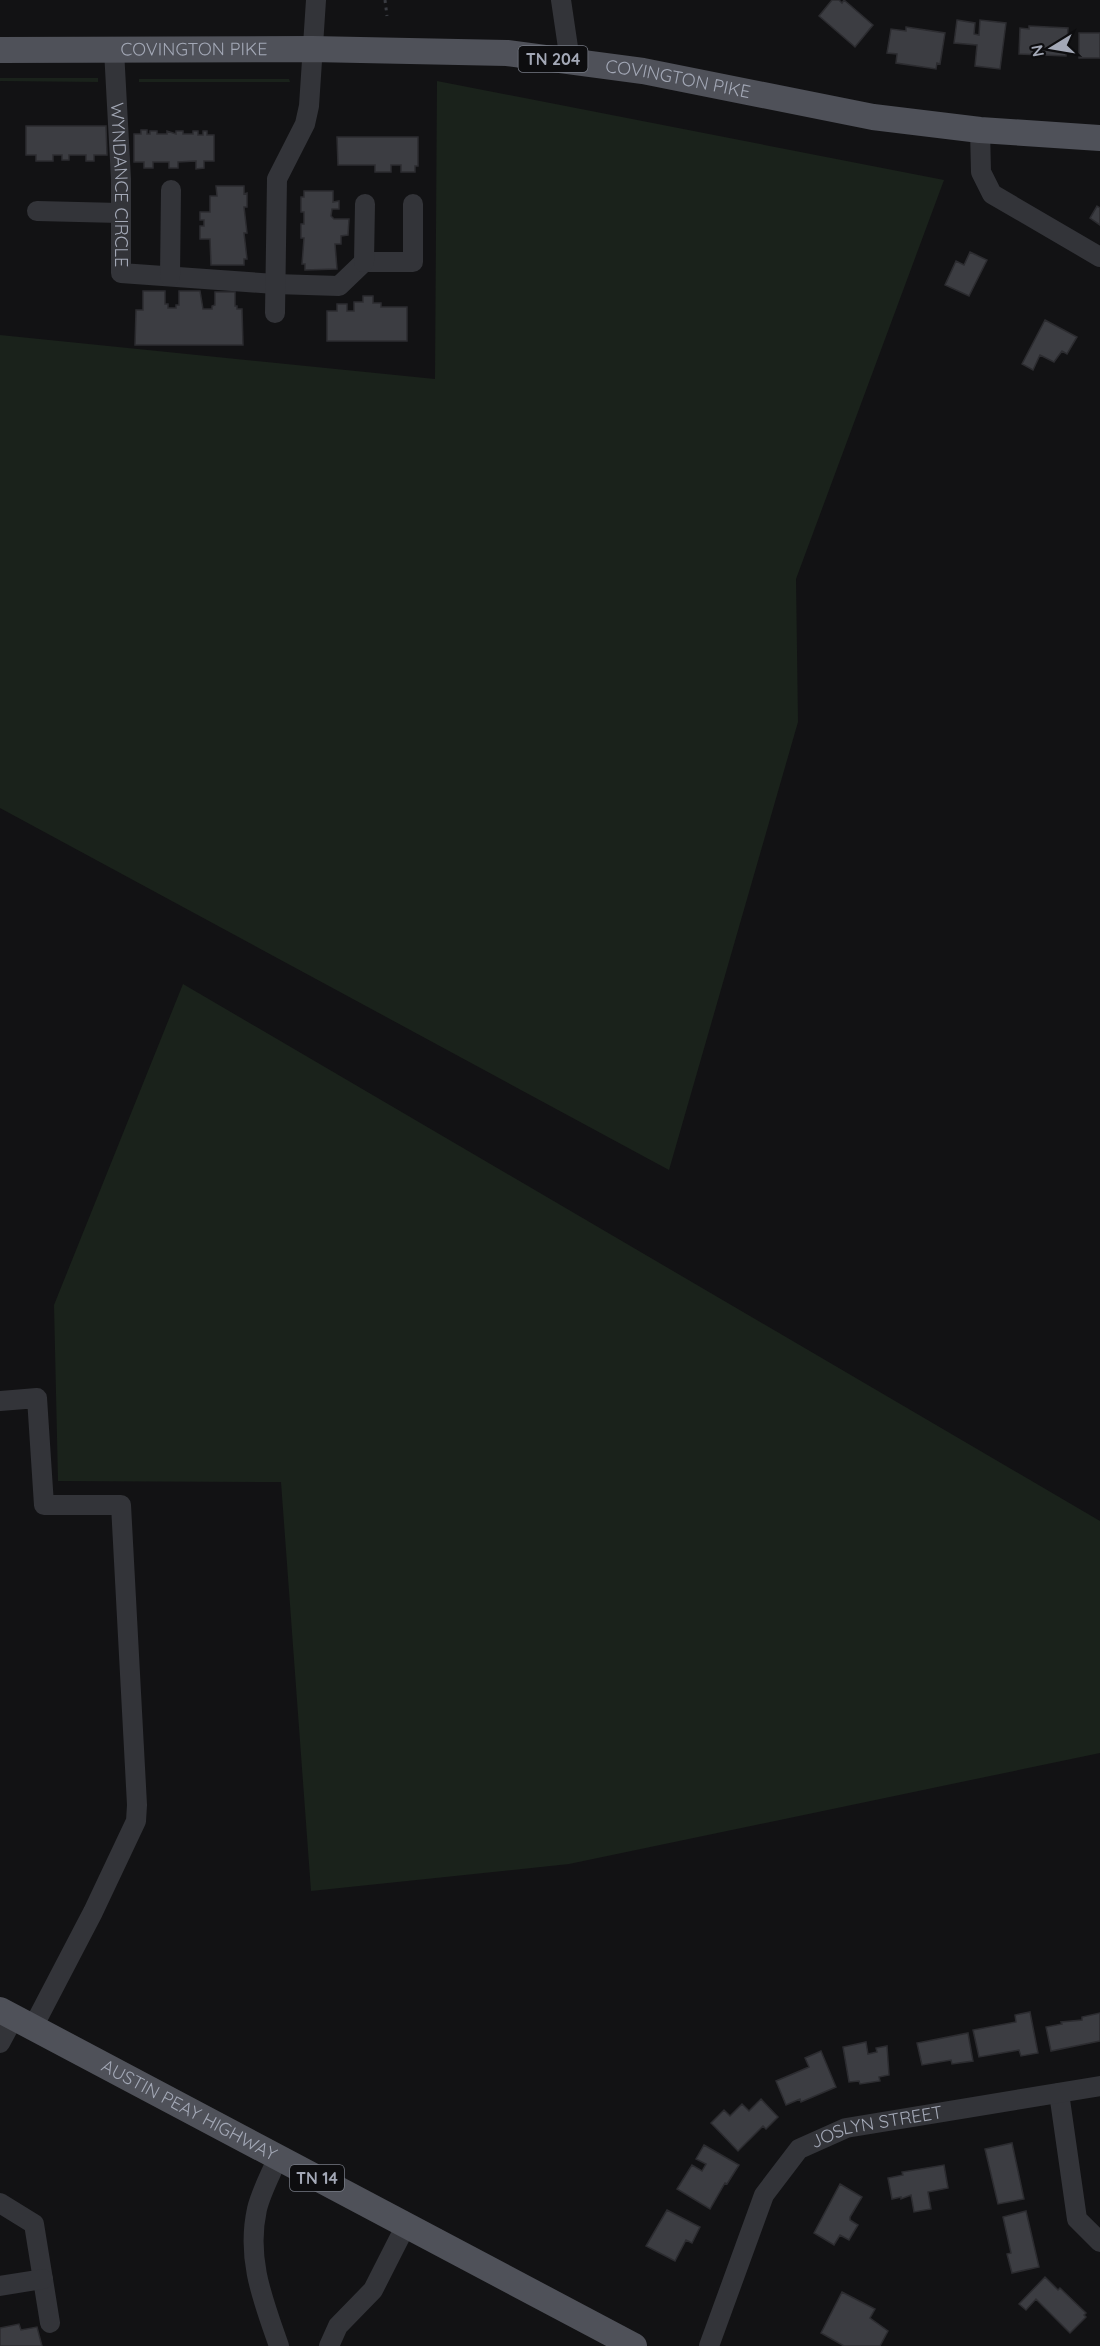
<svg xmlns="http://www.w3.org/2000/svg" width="1100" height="2346" font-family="Quicksand,sans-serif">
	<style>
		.green { fill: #1a221b }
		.building { fill: #3c3d42; stroke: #2c2c30; stroke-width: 1.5 }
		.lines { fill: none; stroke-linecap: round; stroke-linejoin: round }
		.path { stroke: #393b41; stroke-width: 3; stroke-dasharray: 3 4.5; stroke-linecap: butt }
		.minor { stroke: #333439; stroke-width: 20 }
		.major { stroke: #4f5159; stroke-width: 26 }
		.labels { text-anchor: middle; stroke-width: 6; stroke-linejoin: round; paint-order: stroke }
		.shield { fill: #0d0d0f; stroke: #767a84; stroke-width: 1.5 }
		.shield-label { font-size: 16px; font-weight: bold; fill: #a3a8b6 }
		.street-label { font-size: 18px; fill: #a3a8b6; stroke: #0d0d0f }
	</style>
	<rect width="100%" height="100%" fill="#121214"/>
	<!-- green -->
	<path class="green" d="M0,78H98V82L0,81Z
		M139,79H289L290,82H139Z
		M437,81L944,180L796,579L798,722L669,1170L0,808V335L435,379Z
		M183,984L1100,1521V1753L569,1864L311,1891L281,1482L58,1481L54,1305Z"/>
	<!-- building -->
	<path class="building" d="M832,0H839L842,3L844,0L873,25L855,47L819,16Z
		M957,20L975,23L974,34L979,35L980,20L1006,23L1000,69L975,66L977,45L954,43Z
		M1029,26L1068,28L1066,56L1019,54L1020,28L1029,29Z
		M906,27L945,33L940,64L937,63L936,69L896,63L897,54L887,53L891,29L906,31Z
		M1079,33H1100V58H1079Z
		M26,126H106L107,155H94V161H86V155H69V160H62V155H53V161H36V155H26Z
		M141,130H147V134H150V131H157V134H167V131L176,134V131H183V134H193V131H198V135H203V131H207V135H214V161H204V168L196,169V161L178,162V168H169V162H153V168H144V162H134V134H141Z
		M337,137H418V166H415V172H401V165H391V172H375V165H338Z
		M216,186H244V194L247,193V207H244L247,233H244L247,259H244V265H211L210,239H200V226H204V220H200V212H210V196H217Z
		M304,191H333V202L339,201V209H332L331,216L334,219H349L348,235L341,236V244H335L337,269L305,270V264H302L304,238H301V224H304V212H301V197H304Z
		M1097,206L1100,208V225L1090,218Z
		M970,252L987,260L969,296L945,285L956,261L964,265Z
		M143,291H165V304H168V308H176V305H179V291H200L203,309H212V306L215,305V292H235V306H237V309H242L243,345H135L136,310H143Z
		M363,296H373V303H381V307H407V341H327V311H337V304H347V311H354V302H363Z
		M1045,320L1077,337L1067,354L1062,351L1054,362L1040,355L1033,370L1022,364Z
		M1030,2012L1038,2053L1021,2056L1019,2050L979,2057L973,2030L1016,2022L1015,2015Z
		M1100,2013V2041L1051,2051L1046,2027L1062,2024L1061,2022L1082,2020V2017Z
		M968,2033L973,2061L952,2064L951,2060L922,2065L917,2043Z
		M866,2042L868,2054L877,2052L876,2048L887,2046L889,2075L879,2077L880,2081L860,2084L859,2081L849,2082L843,2047Z
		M821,2051L836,2087L801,2102L800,2099L786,2105L776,2081L809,2067L805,2058Z
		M761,2099L778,2117L766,2129L763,2126L738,2151L711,2123L724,2110L730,2116L742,2104L749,2111Z
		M1012,2143L1024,2199L998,2204L985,2149Z
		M704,2145L739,2165L727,2184L725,2183L710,2209L677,2189L692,2165L702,2171L706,2164L696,2159Z
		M944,2165L948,2188L928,2192L931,2209L914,2212L911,2195L901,2199V2197L892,2199L888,2178L903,2175L902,2172Z
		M840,2184L862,2197L850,2217V2220L858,2225L849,2240L840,2235L834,2245L814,2233Z
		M667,2210L700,2227L692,2243L686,2240L675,2261L646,2246Z
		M1026,2211L1039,2267L1012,2273L1007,2254L1011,2253L1003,2217Z
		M1045,2277L1058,2290L1060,2288L1086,2313L1084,2315L1086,2317L1070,2333L1036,2299L1026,2310L1019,2304Z
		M842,2292L875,2309L870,2318L888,2331L880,2346H844L821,2333Z
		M19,2324L21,2330L37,2327L42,2346H0V2328Z"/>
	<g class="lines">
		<!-- path -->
		<path class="path" d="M385,0L387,16"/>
		<!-- minor -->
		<g class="minor">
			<path d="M561,0L570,61"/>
			<path id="s1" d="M114,50L121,179V273L275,284L339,286L364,262H413V204"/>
			<path d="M980,130L981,172L992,194L1100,257"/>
			<path d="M37,211L120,213"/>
			<path d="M364,262L365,204"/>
			<path d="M170,276L171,190"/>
			<path d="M275,313L277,179L305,124L309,106L316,0"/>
			<path d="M0,1401L37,1398L44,1505H121L137,1805L136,1821L93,1912L33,2027"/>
			<path d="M0,2043L14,2017"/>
			<path d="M1059,2093L1077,2219L1100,2242"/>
			<path d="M278,2157C271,2174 261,2192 257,2209C246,2259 263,2300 279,2346"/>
			<path d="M0,2203L34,2224L50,2323"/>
			<path d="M0,2286L43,2279"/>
			<path d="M329,2346L338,2326L373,2290L406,2225"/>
			<path id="s2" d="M709,2346L764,2195L799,2149L846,2128L1100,2086"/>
		</g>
		<!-- major -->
		<g class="major">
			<path id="s3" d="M0,50L312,49L507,53L643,71L873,117L980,130L1100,138"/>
			<path id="s4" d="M0,2010L634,2346"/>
		</g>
	</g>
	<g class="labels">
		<!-- shield labels -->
		<g class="shield">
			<rect x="518.5" y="46" width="69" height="26" rx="4.5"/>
			<rect x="290" y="2165" width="54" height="26" rx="4.5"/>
		</g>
		<g class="shield-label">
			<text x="553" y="65">TN 204</text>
			<text x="317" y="2184">TN 14</text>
		</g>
		<!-- street labels -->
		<g class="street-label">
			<text dy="6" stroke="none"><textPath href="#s3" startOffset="194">COVINGTON PIKE</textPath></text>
			<text dy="6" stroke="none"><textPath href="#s3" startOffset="680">COVINGTON PIKE</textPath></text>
			<text dy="6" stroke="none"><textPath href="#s1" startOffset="135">WYNDANCE CIRCLE</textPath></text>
			<text dy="6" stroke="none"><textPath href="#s4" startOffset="214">AUSTIN PEAY HIGHWAY</textPath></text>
			<text dy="6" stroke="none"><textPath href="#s2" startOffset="300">JOSLYN STREET</textPath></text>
		</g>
	</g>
	<!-- north arrow -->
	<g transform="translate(1052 48) rotate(259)" stroke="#0d0d0f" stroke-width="4.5" paint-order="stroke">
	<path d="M0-4.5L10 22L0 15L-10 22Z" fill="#a3a8b6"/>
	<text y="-9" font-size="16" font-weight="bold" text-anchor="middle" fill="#a3a8b6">N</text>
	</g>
</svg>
